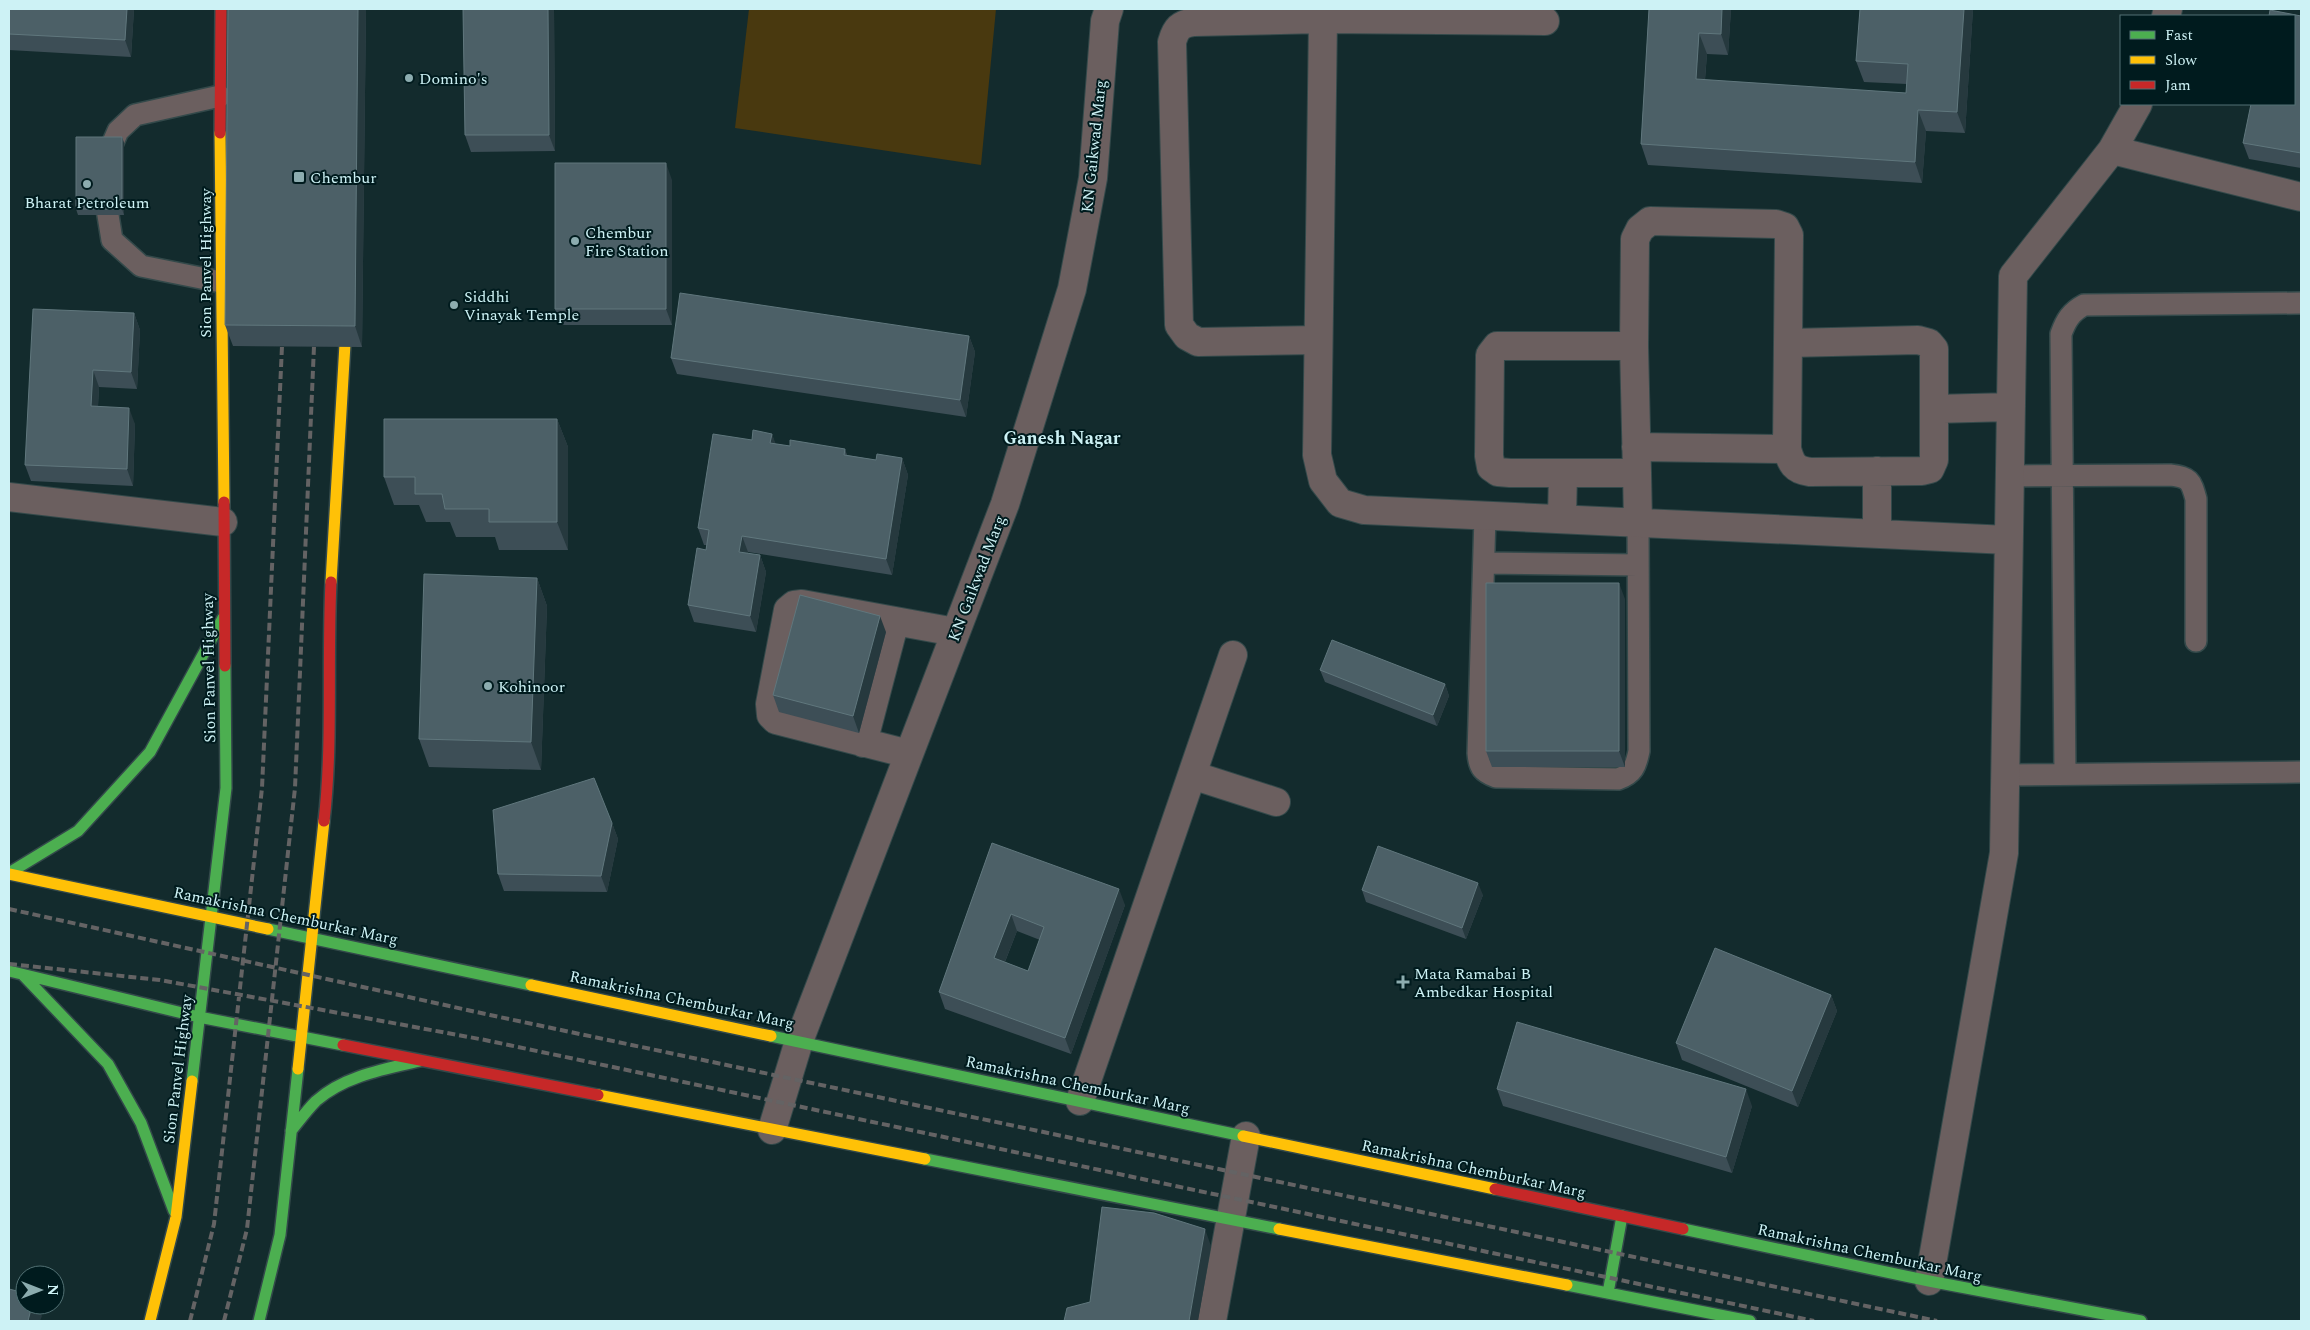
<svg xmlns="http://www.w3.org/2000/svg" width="2310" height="1330" font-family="Spectral,serif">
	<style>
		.green { fill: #49390f }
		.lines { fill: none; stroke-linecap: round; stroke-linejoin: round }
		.lane-casing { stroke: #33494a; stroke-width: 24 }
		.street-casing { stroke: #33494a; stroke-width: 30 }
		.fast-casing { stroke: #33494a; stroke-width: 14 }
		.slow-casing { stroke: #33494a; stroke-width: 14 }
		.jam-casing { stroke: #33494a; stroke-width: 14 }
		.lane { stroke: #6b5f5f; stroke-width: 21 }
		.street { stroke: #6b5f5f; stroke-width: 28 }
		.fast { stroke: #4caf50; stroke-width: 11 }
		.slow { stroke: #ffc107; stroke-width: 11 }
		.jam { stroke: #c62828; stroke-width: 11 }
		.rail { stroke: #646364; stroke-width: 4; stroke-dasharray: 8 4; stroke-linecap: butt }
		.wall { fill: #3d4e56; fill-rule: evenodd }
		.shaded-wall { fill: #26393e }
		.building { fill: #4c6067; stroke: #60777d; fill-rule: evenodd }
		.poi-dot { fill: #8cacaf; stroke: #001b1e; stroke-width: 2 }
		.labels { text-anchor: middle; stroke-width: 4; stroke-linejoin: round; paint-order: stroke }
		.poi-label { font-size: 16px; fill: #cdf2f5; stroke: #001b1e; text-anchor: start }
		.street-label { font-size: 16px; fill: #cdf2f5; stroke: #001b1e }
		.neighbourhood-label { font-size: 18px; font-weight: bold; fill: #cdf2f5; stroke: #001b1e }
	</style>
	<rect width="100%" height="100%" fill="#132b2d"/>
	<!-- green -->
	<path class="green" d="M749,9H996L981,165L735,128Z"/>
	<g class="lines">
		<defs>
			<path id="lane" d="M220,96L135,115L118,131L108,154L106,203L112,240L141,266L221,282H236
				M2009,476L2170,475C2189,477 2191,480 2196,499V641
				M1485,516L1478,753C1479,768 1483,772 1496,777L1618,779C1633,774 1636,766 1639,751L1638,522
				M1484,563L1638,565
				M2065,774L2061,334C2066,320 2071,312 2084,305L2301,303
				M2005,775L2301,772"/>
			<path id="street" d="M2166,16L2168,9
				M1545,21L1323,19L1317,455L1323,481L1340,503L1364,510L2008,540
				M2112,150L2301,197
				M1318,340L1198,342L1187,336L1179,325L1172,42C1176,28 1180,24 1194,22L1323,19
				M1497,346H1634L1637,473H1510L1498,472L1491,467L1489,456L1490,355Z
				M1634,346L1635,239L1640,229L1650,221L1776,224L1785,227L1789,235L1787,449L1636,447
				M1934,409L2011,407
				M1787,449C1791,463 1794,470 1810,472L1922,471L1930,469L1934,460V349L1929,343L1918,340L1789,343
				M1877,471V533
				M1637,473L1638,522
				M9,497L223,522
				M1562,518L1563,473
				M863,743L895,621
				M909,754L776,720L771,715L770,704L788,610L794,605L802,604L955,632
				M1192,775L1276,802
				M1080,1101L1233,655
				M772,1130L799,1041L1005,504L1072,289L1093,178L1105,21L1109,9
				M1929,1281L2004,853L2013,276L2112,150L2138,104
				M1212,1321L1246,1136"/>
			<path id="fast" d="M9,873L78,831L150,752L223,618
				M268,929L531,985
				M9,971L199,1017L343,1045
				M23,975L108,1064L141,1123L174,1211
				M771,1036L1243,1136
				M192,1081L226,788L225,666
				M291,1131C299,1121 307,1110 316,1101C344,1076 385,1069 420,1061
				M925,1159L1279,1229
				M1683,1229L1929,1281L2141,1321
				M1567,1285L1750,1321
				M1608,1293L1622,1216
				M259,1321L280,1235L298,1069"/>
			<path id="slow" d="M220,133L224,502
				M331,582L347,310
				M9,874L268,929
				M531,985L771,1036
				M298,1069L324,821
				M598,1095L925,1159
				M1243,1136L1495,1189
				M1279,1229L1567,1285
				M150,1321L176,1217L192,1081"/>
			<path id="jam" d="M220,133L221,9
				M224,502L225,666
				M324,821C333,743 327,662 331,582
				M343,1045L598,1095
				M1495,1189L1683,1229"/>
		</defs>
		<!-- lane casing -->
		<use href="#lane" class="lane-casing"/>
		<!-- street casing -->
		<use href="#street" class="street-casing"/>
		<!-- fast casing -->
		<use href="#fast" class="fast-casing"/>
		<!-- slow casing -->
		<use href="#slow" class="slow-casing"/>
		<!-- jam casing -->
		<use href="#jam" class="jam-casing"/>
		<!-- lane -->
		<use href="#lane" class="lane"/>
		<!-- street -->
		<use href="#street" class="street"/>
		<!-- fast -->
		<use href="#fast" class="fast"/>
		<!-- slow -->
		<use href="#slow" class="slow"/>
		<!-- jam -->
		<use href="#jam" class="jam"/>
		<!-- rail -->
		<path class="rail" d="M9,909L490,1015L1937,1321
			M9,964L160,980L485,1040L1814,1321
			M190,1321L214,1224L262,788L282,346
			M224,1321L247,1229L295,788L314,346"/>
	</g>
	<!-- wall -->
	<path class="wall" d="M9,9H134L131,57L9,50Z
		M366,9L362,347L233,346L225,325Z
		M463,9H554L555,151L471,152L465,135Z
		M1649,9H1731L1728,55L1707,54L1705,80L1906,93L1907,84L1864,82L1856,61L1973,9L1965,133L1926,131L1922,183L1648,165L1641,144Z
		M2301,16V168L2249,159L2243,143L2294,104Z
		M122,137L124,143V215H78L76,209Z
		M672,180V325H561L555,309Z
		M134,313L140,330L137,389L99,387L98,406L135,424L133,486L31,481L25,465Z
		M969,336L975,352L966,417L677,374L671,358Z
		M557,419L568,447V550H499L495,537H456L450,522H426L419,505H394L384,477Z
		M772,434L775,444L790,446L845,449L847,455L876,460L902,458L908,475L892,575L748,552V554L760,555L766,572L756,632L694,622L688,605L706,550L707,545H704L698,528L752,440Z
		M537,578L547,606L541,770L429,767L419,739Z
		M1625,599V767H1492L1486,751Z
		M886,632L859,733L779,712L773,695Z
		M1320,670L1445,684L1449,696L1437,726L1325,682Z
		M612,823L618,839L607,892L504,891L498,874Z
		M992,843L1125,905L1071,1054L945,1009L939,992ZM1017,931L1040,940L1028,971L1005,962Z
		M1362,890L1483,895L1466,939L1366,902Z
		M1831,995L1837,1011L1798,1107L1682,1060L1676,1043Z
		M1497,1089L1752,1106L1732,1173L1503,1106Z"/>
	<!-- shaded-wall -->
	<path class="shaded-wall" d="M127,9H134L131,57L125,40Z
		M358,9H366L362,347L355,326Z
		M548,9H554L555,151L549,135Z
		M1722,9H1731L1728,55L1721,34Z
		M1964,9H1973L1965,133L1957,112Z
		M1699,33L1707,54L1703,100L1696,79Z
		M1918,110L1926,131L1922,183L1915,162Z
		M122,137L124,143V215L122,209Z
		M666,163L672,180V325L666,309Z
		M134,313L140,330L137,389L131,372Z
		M969,336L975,352L966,417L960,400Z
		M93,370L99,387L97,422L91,406Z
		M129,408L135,424L133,486L127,469Z
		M557,419L568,447V550L557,522Z
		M772,434L778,450L770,443Z
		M902,458L908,475L892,575L886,559Z
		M742,536L748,552L745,569L739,552Z
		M760,555L766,572L756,632L750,616Z
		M537,578L547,606L541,770L531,742Z
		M1619,583L1625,599V767L1619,751Z
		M880,616L886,632L859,733L853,716Z
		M1445,684L1449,696L1437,726L1433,715Z
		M612,823L618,839L607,892L601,876Z
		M1478,883L1483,895L1466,939L1462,928Z
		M1119,889L1125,905L1071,1054L1065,1038Z
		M1011,914L1017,931L1000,974L994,958Z
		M1831,995L1837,1011L1798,1107L1792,1091Z
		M1746,1089L1752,1106L1732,1173L1726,1157Z
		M1205,1229L1211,1246L1198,1321H1189Z
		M32,1305H37L42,1316L40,1321H28Z"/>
	<!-- building -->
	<path class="building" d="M9,9H127L125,40L9,34Z
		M228,9H358L355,326L225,325Z
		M463,9H548L549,135H465Z
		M1649,9H1722L1721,34L1699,33L1696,79L1906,93L1908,64L1856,61L1860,9H1964L1957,112L1918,110L1915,162L1641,144Z
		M2270,10L2301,16V153L2243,143L2251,104H2294V16H2269Z
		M76,137H122V209H76Z
		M555,163H666V309H555Z
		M680,293L969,336L960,400L671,358Z
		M33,309L134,313L131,372L93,370L91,406L129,408L127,469L25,465Z
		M384,419H557V522H489V509H445L442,494H415V477H384Z
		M753,430L772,434L770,443L790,446V440L845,449L844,455L876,460L877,454L902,458L886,559L742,536L739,552L760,555L750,616L688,605L697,548L706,550L709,530L698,528L713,434L752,440Z
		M424,574L537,578L531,742L419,739Z
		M1486,583H1619V751H1486Z
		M800,595L880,616L853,716L773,695Z
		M1332,640L1445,684L1433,715L1320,670Z
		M594,778L612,823L601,876L498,874L493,810Z
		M992,843L1119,889L1065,1038L939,992ZM1011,914L1044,927L1028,971L994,958Z
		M1378,846L1478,883L1462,928L1362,890Z
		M1715,948L1831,995L1792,1091L1676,1043Z
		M1517,1022L1746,1089L1726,1157L1497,1089Z
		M1102,1207L1154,1213L1205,1229L1189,1321H1064L1067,1308L1090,1302Z
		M9,1289L25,1293V1305H32L28,1321H9Z"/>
	<!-- markers -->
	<g class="poi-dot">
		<circle cx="409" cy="78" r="5"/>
		<rect x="293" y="171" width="12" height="12" rx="2.5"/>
		<circle cx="87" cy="184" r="5"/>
		<circle cx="575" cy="241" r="5"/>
		<circle cx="454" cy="305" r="5"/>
		<circle cx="488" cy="686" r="5"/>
		<path d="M1400.5 974.5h5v5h5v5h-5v5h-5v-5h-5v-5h5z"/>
	</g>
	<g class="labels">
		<!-- poi labels -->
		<g class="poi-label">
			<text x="419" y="84">Domino's</text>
			<text x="310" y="183">Chembur</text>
			<text x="87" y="208" text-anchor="middle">Bharat Petroleum</text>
			<text x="585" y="238">Chembur<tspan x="585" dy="18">Fire Station</tspan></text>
			<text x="464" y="302">Siddhi<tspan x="464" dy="18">Vinayak Temple</tspan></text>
			<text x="498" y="692">Kohinoor</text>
			<text x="1414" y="979">Mata Ramabai B<tspan x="1414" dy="18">Ambedkar Hospital</tspan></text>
		</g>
		<!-- street labels -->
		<g class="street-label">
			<text transform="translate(1093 146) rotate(-84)" y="6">KN Gaikwad Marg</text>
			<text transform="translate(205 263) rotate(-90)" y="6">Sion Panvel Highway</text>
			<text transform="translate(976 578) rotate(-69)" y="6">KN Gaikwad Marg</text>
			<text transform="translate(208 668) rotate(-91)" y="6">Sion Panvel Highway</text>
			<text transform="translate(286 915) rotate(12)" y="6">Ramakrishna Chemburkar Marg</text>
			<text transform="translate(682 999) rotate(12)" y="6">Ramakrishna Chemburkar Marg</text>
			<text transform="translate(177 1069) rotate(-83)" y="6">Sion Panvel Highway</text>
			<text transform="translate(1078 1084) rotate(12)" y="6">Ramakrishna Chemburkar Marg</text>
			<text transform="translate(1474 1168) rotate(12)" y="6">Ramakrishna Chemburkar Marg</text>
			<text transform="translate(1870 1252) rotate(12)" y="6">Ramakrishna Chemburkar Marg</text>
		</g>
		<!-- neighbourhood labels -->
		<g class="neighbourhood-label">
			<text x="1062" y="444">Ganesh Nagar</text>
		</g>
	</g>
	<!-- border -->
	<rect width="2310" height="1330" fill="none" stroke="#cdf2f5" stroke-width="20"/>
	<!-- legend -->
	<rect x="2120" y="15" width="175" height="90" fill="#001b1e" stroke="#527174"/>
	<rect x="2130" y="31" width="25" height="8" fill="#4caf50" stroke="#527174"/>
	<text x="2165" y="40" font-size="15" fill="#cdf2f5">Fast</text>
	<rect x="2130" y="56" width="25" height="8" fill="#ffc107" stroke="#527174"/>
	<text x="2165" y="65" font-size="15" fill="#cdf2f5">Slow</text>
	<rect x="2130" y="81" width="25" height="8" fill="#c62828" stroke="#527174"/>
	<text x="2165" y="90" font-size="15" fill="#cdf2f5">Jam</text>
	<!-- north arrow -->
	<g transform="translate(40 1290) rotate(90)"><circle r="24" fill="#001b1e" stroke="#527174"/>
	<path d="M0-4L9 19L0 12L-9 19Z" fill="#8cacaf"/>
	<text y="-8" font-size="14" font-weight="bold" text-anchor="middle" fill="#cdf2f5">N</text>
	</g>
</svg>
